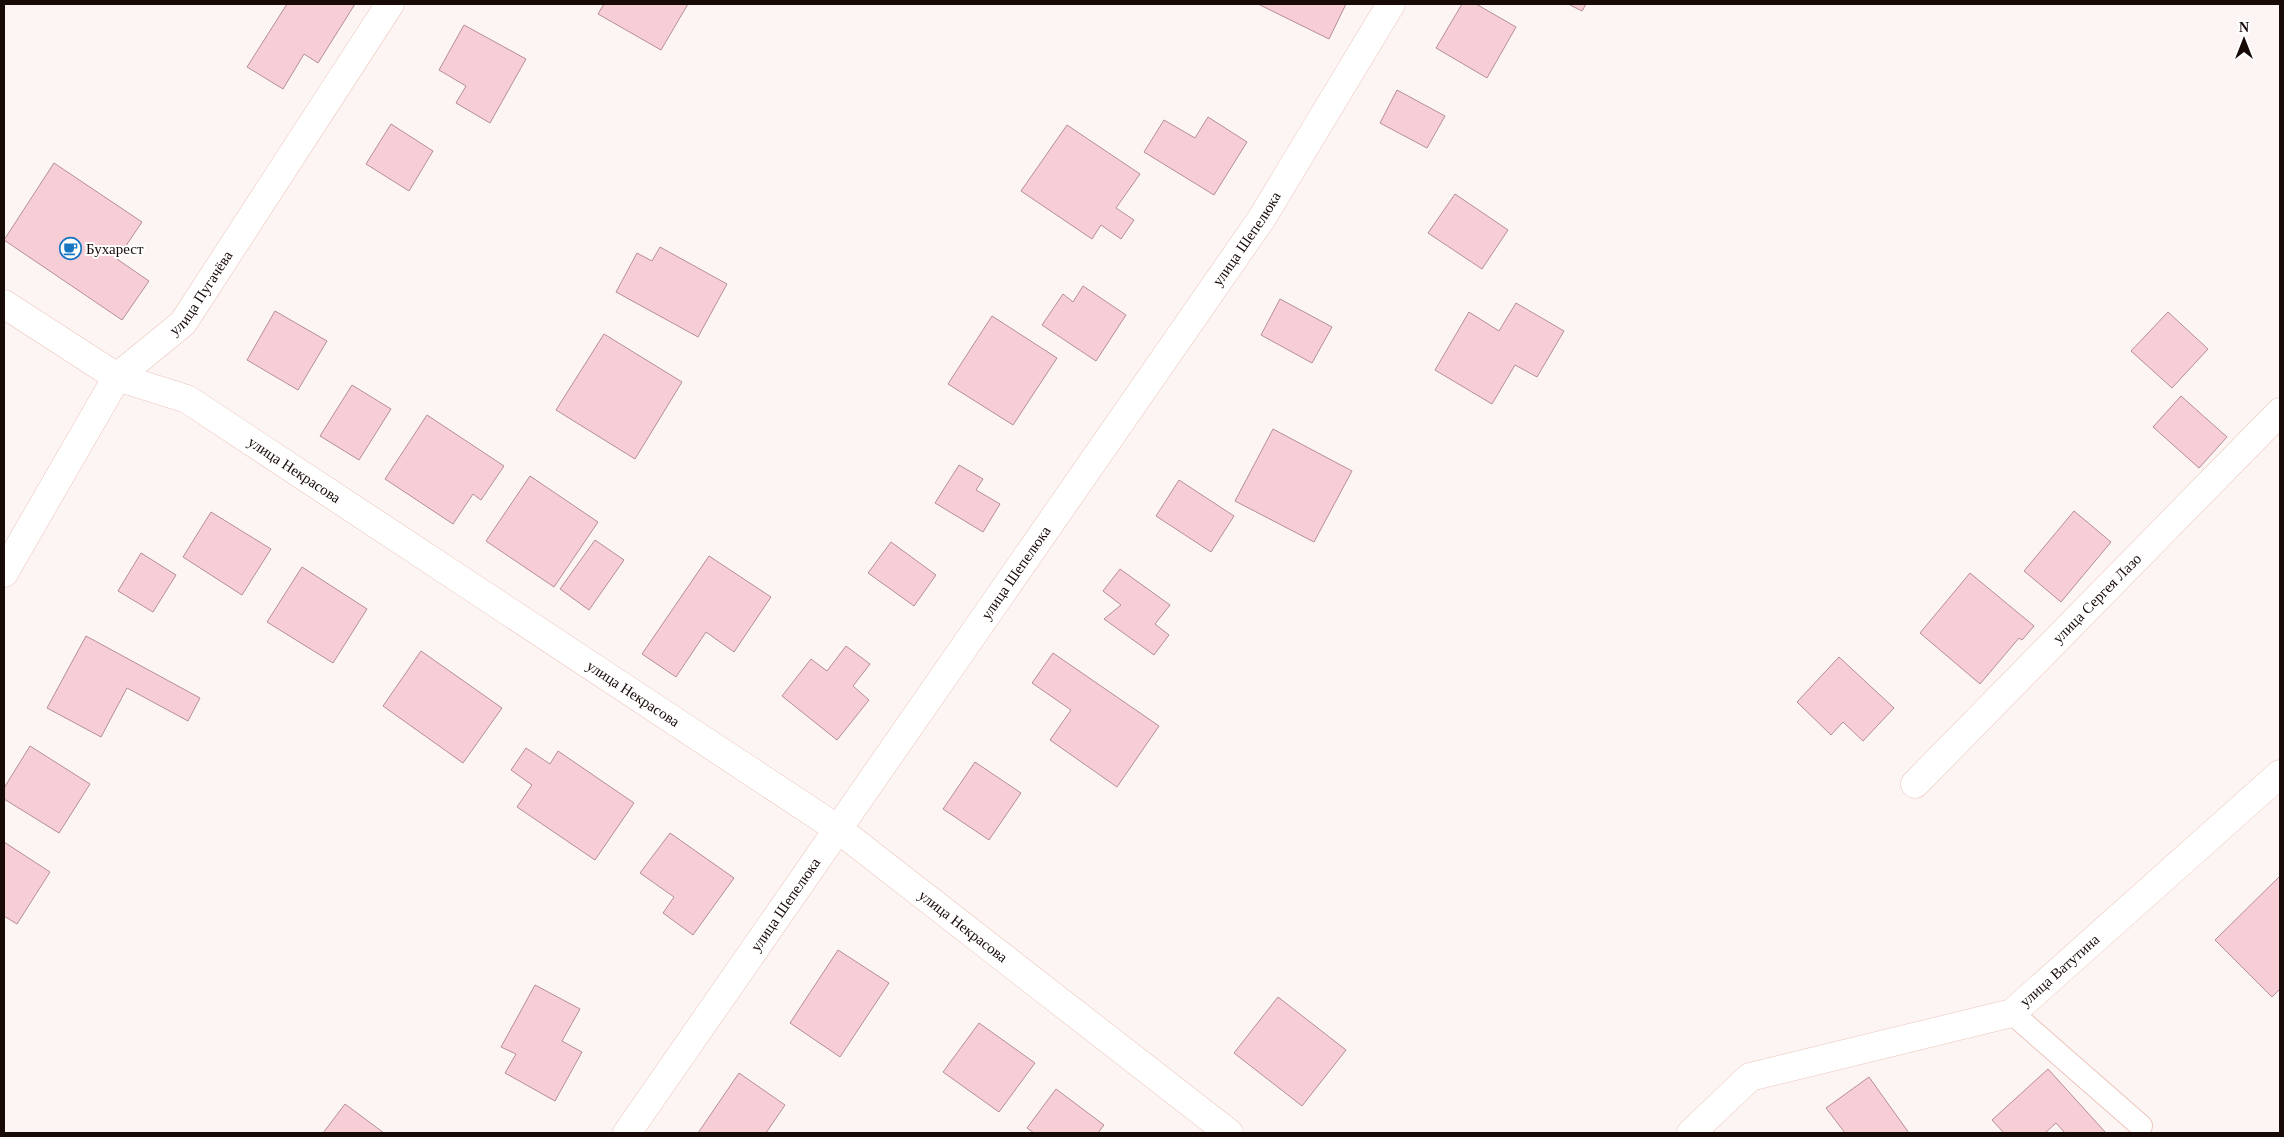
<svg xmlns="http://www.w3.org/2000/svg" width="2284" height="1137" font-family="Georgia,serif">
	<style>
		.building { fill: #f8ced6; stroke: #b58e96 }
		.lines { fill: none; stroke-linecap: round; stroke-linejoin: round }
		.service-casing { stroke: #ecc4ba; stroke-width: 24 }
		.minor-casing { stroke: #ecc4ba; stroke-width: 29 }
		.tertiary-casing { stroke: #ecc4ba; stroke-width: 29 }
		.service { stroke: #fff; stroke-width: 22 }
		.minor { stroke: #fff; stroke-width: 28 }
		.tertiary { stroke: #fff; stroke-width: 28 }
		.labels { text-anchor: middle; stroke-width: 4; stroke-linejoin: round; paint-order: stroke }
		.street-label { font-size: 15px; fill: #170a07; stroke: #fff }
		.poi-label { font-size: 15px; fill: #170a07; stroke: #fff; text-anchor: start }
	</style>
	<rect width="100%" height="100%" fill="#fdf5f3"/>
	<!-- building -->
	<path class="building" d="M287,4H355L318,63L304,54L283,89L247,67Z
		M604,4H688L661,50L598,14Z
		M1258,4H1346L1329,39Z
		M1462,4H1476L1516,27L1487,78L1436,48Z
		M1568,4H1586L1582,11Z
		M464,25L526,59L490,123L456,103L466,86L439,70Z
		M1397,90L1445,116L1427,148L1380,123Z
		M1208,117L1247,142L1214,195L1144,152L1164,120L1195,138Z
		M391,124L433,151L409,191L366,164Z
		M1067,125L1140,174L1116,208L1134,220L1121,239L1101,225L1092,239L1021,191Z
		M54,163L142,222L117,259L149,281L122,320L4,240Z
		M1455,194L1508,230L1482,269L1428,233Z
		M660,247L727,284L698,337L616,292L637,253L652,261Z
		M1083,286L1126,315L1096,361L1042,325L1063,294L1073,302Z
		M1280,299L1332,327L1312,363L1261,335Z
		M1516,303L1564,331L1537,377L1515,365L1492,404L1435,370L1469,312L1499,331Z
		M275,311L327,341L298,390L247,360Z
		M2168,312L2208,349L2172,388L2131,351Z
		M992,316L1057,358L1013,425L948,384Z
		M604,334L682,382L635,459L556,410Z
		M352,385L391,409L359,460L320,436Z
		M2181,396L2227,437L2199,468L2153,427Z
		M427,415L504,466L481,500L473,494L453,524L385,479Z
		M1273,429L1352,471L1314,542L1235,501Z
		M959,465L983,479L976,490L1000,504L983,532L935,503Z
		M530,476L598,522L554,587L486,541Z
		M1179,480L1234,516L1211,552L1156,516Z
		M2074,511L2111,542L2061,602L2024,571Z
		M211,512L271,549L242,595L183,557Z
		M595,540L624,560L589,610L560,589Z
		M891,542L936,575L914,606L868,573Z
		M141,553L176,575L153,612L118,591Z
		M709,556L771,597L734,652L706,632L676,677L642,654Z
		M302,567L367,609L333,663L267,622Z
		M1120,569L1170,605L1155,624L1169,635L1154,655L1104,619L1121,605L1103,591Z
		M1970,573L2034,626L2022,640L2019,638L1980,684L1920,633Z
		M86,636L200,698L188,721L127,688L101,737L47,708Z
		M846,646L870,664L853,686L869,700L837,740L782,696L811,659L827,671Z
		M421,651L502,708L463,763L383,706Z
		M1053,653L1159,726L1117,787L1050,740L1071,710L1032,683Z
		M1839,657L1894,708L1863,741L1843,722L1831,735L1797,702Z
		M30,746L90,784L59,833L4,799V788Z
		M526,748L550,764L558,751L634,803L595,860L517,807L532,785L511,770Z
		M975,762L1021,793L989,840L943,809Z
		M670,833L734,878L693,935L663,913L674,897L640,873Z
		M4,842L50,872L17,924L4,916Z
		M2280,876V989L2272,997L2215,940Z
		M838,950L889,983L840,1057L790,1023Z
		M535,985L580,1009L562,1041L582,1052L555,1101L505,1073L516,1054L501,1047Z
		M1278,997L1346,1050L1302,1106L1234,1053Z
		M979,1023L1035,1063L999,1112L943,1072Z
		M2048,1069L2106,1133H2065L2056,1123L2045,1133H2004L1992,1120Z
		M739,1073L785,1105L766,1133H698Z
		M1869,1077L1909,1133H1845L1826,1108Z
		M1056,1089L1104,1125L1098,1133H1034L1027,1128Z
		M345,1104L384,1133H323Z"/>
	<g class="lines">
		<defs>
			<path id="service" d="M2012,1013L2141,1126"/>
			<g id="minor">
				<path id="s1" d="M117,377L187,399L838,829L1229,1133"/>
				<path id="s2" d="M117,377L183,323L390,4"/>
				<path id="s3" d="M1915,784L2280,412"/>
				<path id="s4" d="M627,1133L1262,218L1391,4"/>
				<path id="s5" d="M1691,1133L1750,1077L2012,1013L2280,774"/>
			</g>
			<path id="tertiary" d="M4,304L117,377L4,573"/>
		</defs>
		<!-- service casing -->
		<use href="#service" class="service-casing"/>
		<!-- minor casing -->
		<use href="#minor" class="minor-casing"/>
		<!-- tertiary casing -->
		<use href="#tertiary" class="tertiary-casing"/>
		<!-- service -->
		<use href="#service" class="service"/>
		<!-- minor -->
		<use href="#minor" class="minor"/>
		<!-- tertiary -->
		<use href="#tertiary" class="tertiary"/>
	</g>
	<!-- icons -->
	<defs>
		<symbol id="cafe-ring" viewBox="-11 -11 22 22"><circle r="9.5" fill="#fff" stroke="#1875c1" stroke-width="1.5"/><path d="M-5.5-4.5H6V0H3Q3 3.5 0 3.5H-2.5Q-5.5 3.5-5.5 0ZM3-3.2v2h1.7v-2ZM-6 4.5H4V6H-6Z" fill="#1875c1"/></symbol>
	</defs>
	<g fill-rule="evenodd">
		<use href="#cafe-ring" x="58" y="236" width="25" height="25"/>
	</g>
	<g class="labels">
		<!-- street labels -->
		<g class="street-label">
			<text dy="5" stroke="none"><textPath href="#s4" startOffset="1088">улица Шепелюка</textPath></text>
			<text dy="5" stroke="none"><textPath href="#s2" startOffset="120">улица Пугачёва</textPath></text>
			<text dy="5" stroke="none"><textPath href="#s1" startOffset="202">улица Некрасова</textPath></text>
			<text dy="5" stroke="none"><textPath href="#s4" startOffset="682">улица Шепелюка</textPath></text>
			<text dy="5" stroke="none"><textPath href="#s3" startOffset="260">улица Сергея Лазо</textPath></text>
			<text dy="5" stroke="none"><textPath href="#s1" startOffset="608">улица Некрасова</textPath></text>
			<text dy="5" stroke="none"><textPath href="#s4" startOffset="278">улица Шепелюка</textPath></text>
			<text dy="5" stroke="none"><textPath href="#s1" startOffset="1012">улица Некрасова</textPath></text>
			<text dy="5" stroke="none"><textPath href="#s5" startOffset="415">улица Ватутина</textPath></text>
		</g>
		<!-- poi labels -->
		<g class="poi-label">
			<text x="86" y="254">Бухарест</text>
		</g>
	</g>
	<!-- border -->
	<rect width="2284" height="1137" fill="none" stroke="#170a07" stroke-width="10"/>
	<!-- north arrow -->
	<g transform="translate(2244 40)" stroke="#ffffff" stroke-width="4" paint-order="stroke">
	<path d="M0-4L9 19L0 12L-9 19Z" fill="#170a07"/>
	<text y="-8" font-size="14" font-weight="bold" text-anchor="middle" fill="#170a07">N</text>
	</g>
</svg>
